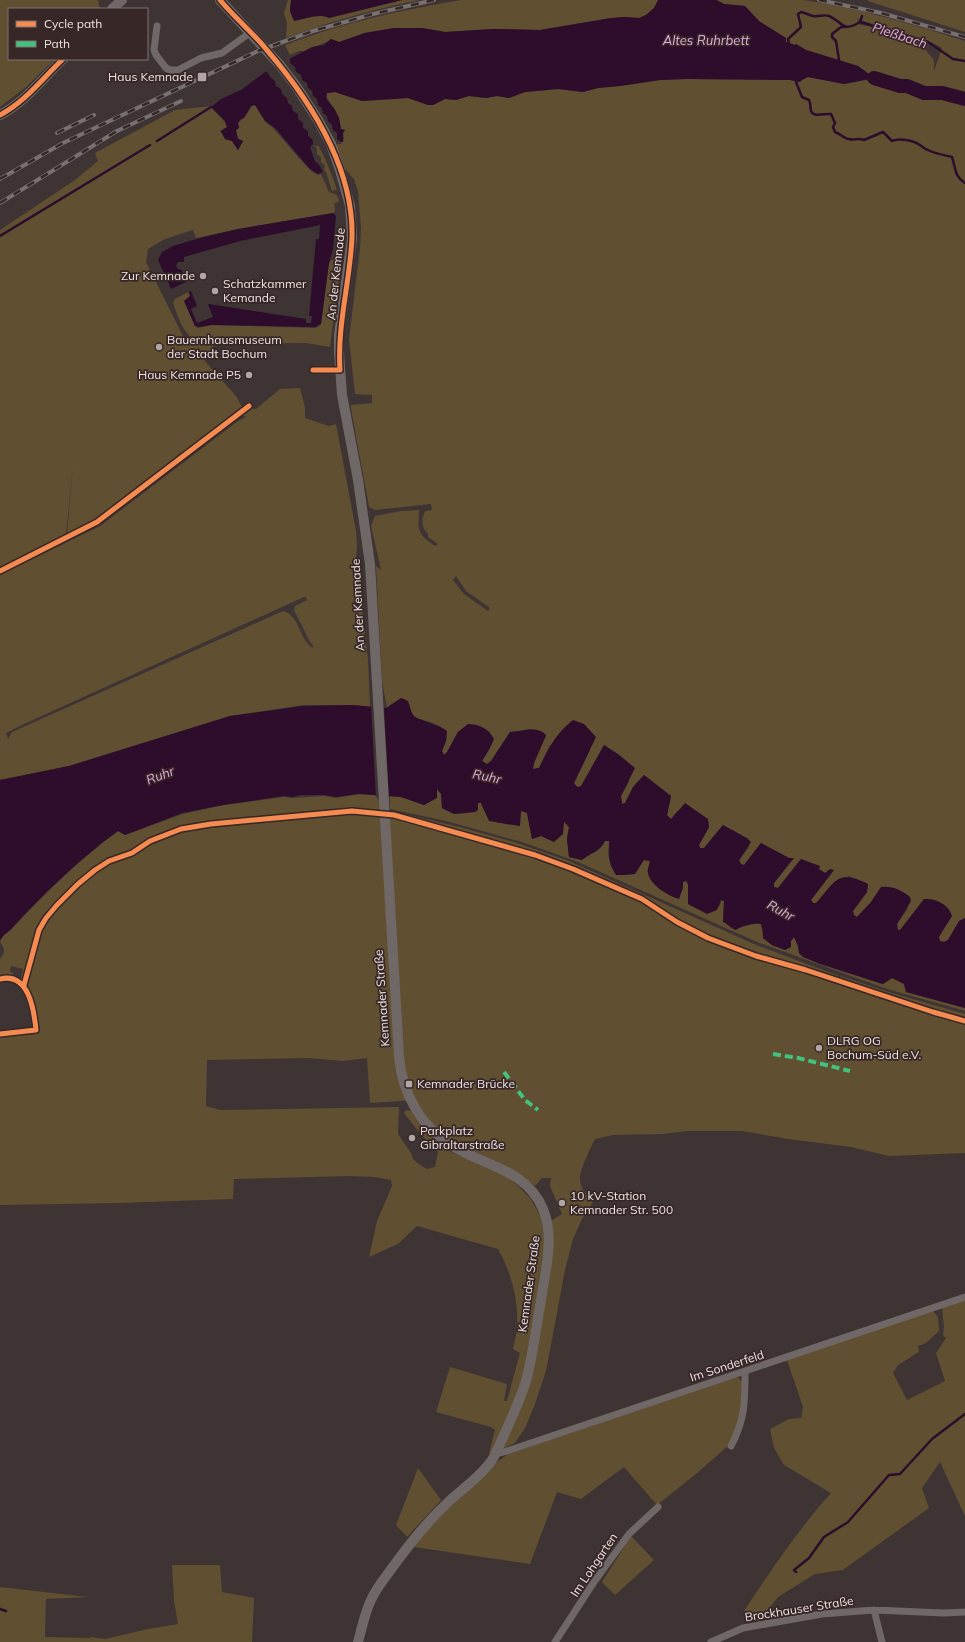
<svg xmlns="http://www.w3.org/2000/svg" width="965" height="1642" font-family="Mulish,sans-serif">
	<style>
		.green { fill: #614f32; fill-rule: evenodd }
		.water { fill: #2d0d2b }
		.pier { fill: #3e3434 }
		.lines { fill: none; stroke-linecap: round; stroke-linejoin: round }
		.stream { stroke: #2d0d2b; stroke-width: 2.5 }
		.river { stroke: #2d0d2b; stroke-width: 14 }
		.street { stroke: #6f6866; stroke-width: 7 }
		.secondary { stroke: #6f6866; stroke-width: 10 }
		.rail-casing { stroke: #777171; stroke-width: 4 }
		.rail { stroke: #372726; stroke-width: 2.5; stroke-dasharray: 8; stroke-linecap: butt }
		.quiet { stroke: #40c37c; stroke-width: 4; stroke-dasharray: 8 4; stroke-linecap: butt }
		.cycleway-casing { stroke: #372726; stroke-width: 8 }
		.cycleway { stroke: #f68b52; stroke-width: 5 }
		.poi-dot { fill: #b0a6a5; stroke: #372726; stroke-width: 1.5 }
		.labels { text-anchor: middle; stroke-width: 3.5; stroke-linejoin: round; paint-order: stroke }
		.poi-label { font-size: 12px; fill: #eee3e2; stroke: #372726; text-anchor: start }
		.street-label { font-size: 12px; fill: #eee3e2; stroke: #372726 }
		.water-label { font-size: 13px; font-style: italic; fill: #e6a8e1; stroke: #372726 }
	</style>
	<rect width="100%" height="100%" fill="#3e3434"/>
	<!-- green -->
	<path class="green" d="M0,0H98L100,9H9V59H55L26,87L0,107Z
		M288,0H291L290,11L294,21C305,19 319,13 329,18L402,0H420C374,9 329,22 286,38L287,23L284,13Z
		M461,0H658L654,8L646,15L639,18L625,17L611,18L540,30L493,29L445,32L422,28H394L364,33L339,42L331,39C323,45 315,45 307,51H299L290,55L285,45C342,23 400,10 461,0Z
		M717,0H803C858,8 913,24 965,41V97L955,93L947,94L943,92H936L917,88L908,84H903L874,77L858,66L806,50L796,44L795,45L786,42V38L759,21L745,6L724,4ZM857,19L870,23L875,26L901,32L933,43L942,48L934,71V60L924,48L921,42L900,38L869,26L860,25Z
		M868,0H965V32L868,1Z
		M290,58L289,61L339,141L341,142L344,140L343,132L345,130L341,129C340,123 339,116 335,110C332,104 326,101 327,93L335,92L362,101L408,98L428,105H433L445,99L456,100L469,96L486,98L497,96L509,98L525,92L558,89L583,92L598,88L620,86L660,80L687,79L790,80L800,82L802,80L808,77L844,84L872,79L882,83L891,84L901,88L908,91L932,94L942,100L955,96L965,100V918L959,921L948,940L944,942L940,941L924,899L902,929L898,930L897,924L907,910L910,897C900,889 893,888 881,887L871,902L857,917L854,915L853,911L867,892L868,884L849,876L816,903H813L811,900L834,870L825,873L801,859L778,888L774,887V883L793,858H789L761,843L744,865L741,864L739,861L749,847L748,838L739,835L723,825L704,848H700L699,845L709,827L677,811L671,819L667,815L671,796L644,775L633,787L625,803L622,804L621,796L629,782L604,745L581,787H577L574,783L590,750L550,745L539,768L533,769L534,763L546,736L531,729L510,732L491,761L487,764L482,761L490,748V732L478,725L468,724L458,732L447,752L444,755L442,751L446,741L447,731C442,727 436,724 430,722C425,720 419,721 415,717C408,711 412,700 401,698L387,708L382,681L376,566L381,570L371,526L375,516L401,511L419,510C418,532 417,533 435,546L438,544L428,537V534C421,527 421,521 425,511L432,510L431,504L375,510L369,507L351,409V405L372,403V395L355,394L349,339L360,249L361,229L358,191L354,179L345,169L333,140L283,62ZM456,576L466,591L490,608L488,611L464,594L453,580Z
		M270,69C296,109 323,144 337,190L332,191L326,172L324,170L325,165L321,162V157L317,154V148L313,145V142L267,72H265Z
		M255,105L265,121L274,129L298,157L312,172L318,175L321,174L329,192L337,195L339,201L334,204L335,209L334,213L238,229L196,238L193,230L165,239L148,249L146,262L183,336L195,346V341C182,331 178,317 173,303L175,299L188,292L190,296L184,301L195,326L198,328L211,325L316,328L321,324L329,263L332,260H341L330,347L306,343L214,344L213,356L204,360L236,396L242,407L256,409L280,389L300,388L305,407V418L329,426L336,424L356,531L357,545L356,561L355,611L359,610V601H361L368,659L370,707L352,705H303L230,716L69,766L0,780V575L100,526L238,421L246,417L235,413L96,521L67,534L73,466L66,535L0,568V230L75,180L98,161L95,153L175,110L211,106C215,114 224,117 227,127L220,131L225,139L232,141L238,150L243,141C238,139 236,136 236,130L239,128L238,123L241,120L244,118L252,106ZM304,597H306L307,600L295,606L294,610L310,642L313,645V648C299,640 300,615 283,611L12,732L8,739L6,733L24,724Z
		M437,789L441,794L442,808L454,814L475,812L478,810V803H481C489,826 498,822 519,826L521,811L527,813L532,839L541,836L554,842L564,821L569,827L567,839L569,857L582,860L587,855L597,851L605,841H609L608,854L611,867L644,860L650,861L683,888V882L686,880L688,884V904L707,913L720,906L721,900L724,901L723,922C729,923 736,926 742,926C749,927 754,922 761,924L763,938L772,945L785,950L791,947V941L794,937L798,946L799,953L803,957L839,970L882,984L892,978L904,984L906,992L965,1008V1011L887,989L757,942L578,862L522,842L446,821L390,809V796L401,797L424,805L436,798Z
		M359,794L375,795L391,816L521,852L574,871L636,898L690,932L707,940L755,958L805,972L905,1006L965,1023V1153L889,1156L851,1147L788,1139L742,1131H687L663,1134L613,1135L595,1139C591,1147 579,1171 580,1180C580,1188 588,1197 593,1202L582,1219L573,1239L565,1270L546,1371L535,1404L525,1428L515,1443L502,1449L514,1422L553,1243L552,1220L562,1214L550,1186L551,1178H542L535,1186L518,1173L496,1161L456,1144L436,1129L415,1100L370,1103L367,1058L343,1061L309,1058L207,1060L206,1106L220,1110L399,1107L398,1134L411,1153L413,1159L420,1165L427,1169L435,1167L438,1152C425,1141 415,1127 404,1113L406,1110L411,1111L436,1141L453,1153L504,1175L513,1181L530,1198L541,1217L545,1244L524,1375L492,1455L489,1453L495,1430L491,1427L436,1412L450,1367L507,1384L504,1401H507L520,1353L513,1349C514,1342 517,1335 517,1328C519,1301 511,1272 498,1249L417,1226L398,1244L369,1257L377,1221L392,1186L391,1180L375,1177L350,1176L234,1179L233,1199L118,1203L0,1205V1033L32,1028L30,1010L20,983L23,969L11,966L10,972L13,973V975L0,976V959L4,953V949L0,941L4,935L11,930C44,894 79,860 118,831L125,835L183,814L224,805L284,797L292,798L324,796L336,798Z
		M391,811L460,827L514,842L569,861L754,944L839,976L838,978C795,965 750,954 708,936C680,924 657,904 629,891C554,856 473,831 391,813Z
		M840,976L892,993L965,1014V1018C922,1008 881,994 840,979Z
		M965,1300V1516L940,1462L922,1488L929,1508L843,1570L815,1574L778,1597L759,1622L744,1611C771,1570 798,1530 831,1493L784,1465L774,1448L770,1429L789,1419L801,1418L803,1407L787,1360L933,1311L938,1317L939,1331L926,1343L918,1346L919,1352L898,1365L893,1373L907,1400L945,1381L936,1353L946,1338L943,1335L944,1327L942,1308Z
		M737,1377L740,1379L742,1383L741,1415L729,1445L696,1474L657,1505L624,1467L581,1499L557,1492L530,1564L414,1547L430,1525L497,1462L508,1454Z
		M418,1468L441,1500L407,1537L396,1525Z
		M631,1536L654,1560L615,1595L602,1582Z
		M172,1565H220L222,1592L254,1598L252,1642H0V1587L88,1597L46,1599L45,1637L90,1638L91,1637L105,1639L148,1629L178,1624L174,1601Z"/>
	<!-- water -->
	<path class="water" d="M291,0H402L329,18C319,13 305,19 294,21L290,11Z
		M658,0H716L724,4L745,6L759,21L786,38V42L795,45L796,44L806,50L858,66L874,78L844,84L808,77L802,80L800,82L790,80L687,79L660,80L620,86L598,88L583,92L558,89L525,92L509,98L497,96L486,98L469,96L456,100L445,99L433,105H428L408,98L362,101L335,92L327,93L326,98L335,110L339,118L341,129L345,130L343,133V142L313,144L310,147L315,161L320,166L323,172L318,174L309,168L275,128L265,121L255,105L251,106L244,118L241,119L238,123L239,128L236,130L238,139L243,141L238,150L232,141L225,139L221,131L227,127L225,121L211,107L221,99L241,90L265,72L312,47L324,45L331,39L339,42L365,33L394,28H422L445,32L493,29L540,30L611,18L625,17L639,18L646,15L654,8Z
		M333,213L336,216L333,249L329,263L321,324L315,327L212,325L199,327L195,326L184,301L190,296L189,292L191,291L197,306L191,309L197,323L213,317L208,304L306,319V323H311L312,316H309L316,239H319L320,225L240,241L184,257V262H178L176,266L178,269L182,270L186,282L171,289L158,260L162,252L173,246L196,239L238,229Z
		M401,698L408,701C410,706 411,713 414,716C416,719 440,725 447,731L446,741L442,751L444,755L447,752L458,732L468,724C480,725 488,728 494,739L490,748L482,761L487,764L491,761L510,732C523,732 536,725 546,735L534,763L533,769L539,768C548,749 556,733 573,720L584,724L596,737L574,783L577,787L581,786L604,745L618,754L635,768L621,796L622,804L625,803L633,787L644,775L671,796L667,815L671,819L685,803L708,819L709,827L699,845L700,848H704L723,825C730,829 747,837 751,842L739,860L741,864L744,865L761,843L789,858H794L774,883V887L778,888L801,859L820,866L819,869L825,873L830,869L834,870L811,900L813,903H816C836,881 837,869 868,884L867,892L853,911L854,915L857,917L871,902L881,887C893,886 901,890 910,897L911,901L897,924L898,930H900L924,899C935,898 949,904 952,916L939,937L940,941L944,942L948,940L959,921L965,918V1008L906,992L904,984L892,978L883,984L820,964L803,957L799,953L798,946L794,937L791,941V947L785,950L772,945L763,938V931L761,924C755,922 741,926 736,930C730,928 728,924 723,922L724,901L721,900L717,910L707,914L688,904V884L686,881L683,882V888L679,899C668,896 650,885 648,873C647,870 649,865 650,861L644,860L635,874L625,875H616C607,861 610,856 609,841H605C600,852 590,853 582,860L569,857L567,839L569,827L564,822L563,834L554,842L541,836L532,839L527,813L521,811L520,826L489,821L481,803H478V810L475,812L454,814L442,808L441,794L437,789V798L424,805L401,797L359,794L336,797L324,795H302L292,797L284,796L223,805L182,813L125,835L118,831C78,860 43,894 10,930L4,935L0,940V780L69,766L230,716L303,706L352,705L386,708Z"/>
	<!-- pier -->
	<path class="pier" d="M290,58V63L295,67L296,72L301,75L302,80L307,83L308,88L312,91L313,96L317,99L318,105L322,108L323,113L327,116L328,121L332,125L333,130L337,133V139L341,142V144L315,146L313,145V140L308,136V131L303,128V123L298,119V114L293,111L292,106L288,103L287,98L282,94L281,89L276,86L275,81L271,78L267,72H265Z
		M371,705L384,706L389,798L376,797Z"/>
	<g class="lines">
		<!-- stream -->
		<path class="stream" d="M862,16L860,22L928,42L953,59L965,61
			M789,44L788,39L801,27L798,14L801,12C805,13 809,15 813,16C818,17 825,14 829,16C843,22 842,33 860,22
			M839,60L836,41L832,37V34L841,27H846
			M796,82L802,97L809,100C811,104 810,107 811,111C814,118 825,113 831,114L835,123L833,127L835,132C841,134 845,139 849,139C855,141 857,137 864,140L883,132L892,141C899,138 913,140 920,145C923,147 924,149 928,150C936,154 944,155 952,157C956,169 954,176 965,183
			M157,141L211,107
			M0,236L150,145
			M796,1572L794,1570L809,1558L824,1537L848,1522L889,1475L900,1474L932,1439L965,1414
			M0,1609L6,1611"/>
		<!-- river -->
		<path class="river" d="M874,78L900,86H907L924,93H942L965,99"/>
		<!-- street -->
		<path class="street" d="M157,26L154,50L156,55L166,68L170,70H178L201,58L222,53L251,32
			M731,1446C745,1420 745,1401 745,1372
			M496,1454L510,1450L965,1297
			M874,1610L882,1642
			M555,1642L594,1582L629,1534L658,1507
			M711,1642L743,1628L822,1614L874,1610L944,1613L965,1612"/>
		<!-- secondary -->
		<path class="secondary" d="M220,0L279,64L296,86L318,120L331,144L340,170L350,206L352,238L339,335V353L342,395L358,480L370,564L399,1056C402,1094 421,1127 454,1147C486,1166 527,1170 543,1209C555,1238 545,1271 541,1300C536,1327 533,1355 526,1381C520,1400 512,1417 504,1435C500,1443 497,1452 492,1460C480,1478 460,1490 445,1505C425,1524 408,1546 392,1568C385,1578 377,1587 372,1598C365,1611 362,1628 358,1642
			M112,9L122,0
			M0,115C25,102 43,78 63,59"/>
		<defs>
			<path id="rail" d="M819,0L881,13L965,37
				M57,133L94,115
				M0,179L63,143L258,51L313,31L373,14L434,0
				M0,203L117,131L181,101"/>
		</defs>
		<!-- rail casing -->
		<use href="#rail" class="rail-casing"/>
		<!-- rail -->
		<use href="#rail" class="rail"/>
		<!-- quiet -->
		<path class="quiet" d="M773,1054L798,1058L850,1071
			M504,1072L525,1100L538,1110"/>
		<defs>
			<path id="cycleway" d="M220,0C234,17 252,32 266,49C310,100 354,167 352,238C350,282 337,325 340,370H313
				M0,115C25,102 43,78 63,59
				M0,571L97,522L249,406
				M0,979C29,972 34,1010 36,1030L0,1034
				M24,985L39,930L46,918L57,905L78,884L95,870L109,861L132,853L150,841L181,829L211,824L352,811L394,815L535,855L573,869L642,899L677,922L708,938L756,956L806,970L933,1012L965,1021"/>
		</defs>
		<!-- cycleway casing -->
		<use href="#cycleway" class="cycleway-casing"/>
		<!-- cycleway -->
		<use href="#cycleway" class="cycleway"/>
	</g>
	<!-- markers -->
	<g class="poi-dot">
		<rect x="197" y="72" width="10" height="10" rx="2"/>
		<circle cx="203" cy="276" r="4"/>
		<circle cx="215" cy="291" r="4"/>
		<circle cx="159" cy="347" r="4"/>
		<circle cx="249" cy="375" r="4"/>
		<circle cx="819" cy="1048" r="4"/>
		<rect x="405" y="1080" width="8" height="8" rx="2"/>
		<circle cx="412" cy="1138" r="4"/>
		<circle cx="562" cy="1203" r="4"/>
	</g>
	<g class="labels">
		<!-- poi labels -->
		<g class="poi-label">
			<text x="193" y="81" text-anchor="end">Haus Kemnade</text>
			<text x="195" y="280" text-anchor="end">Zur Kemnade</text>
			<text x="223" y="288">Schatzkammer<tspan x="223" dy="14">Kemande</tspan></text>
			<text x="167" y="344">Bauernhausmuseum<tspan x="167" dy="14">der Stadt Bochum</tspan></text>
			<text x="241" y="379" text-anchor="end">Haus Kemnade P5</text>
			<text x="827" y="1045">DLRG OG<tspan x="827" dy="14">Bochum-Süd e.V.</tspan></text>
			<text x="417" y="1088">Kemnader Brücke</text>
			<text x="420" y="1135">Parkplatz<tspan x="420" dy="14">Gibraltarstraße</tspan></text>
			<text x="570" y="1200">10 kV-Station<tspan x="570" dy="14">Kemnader Str. 500</tspan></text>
		</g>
		<!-- street labels -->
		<g class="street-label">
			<text transform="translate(336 274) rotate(-84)" y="4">An der Kemnade</text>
			<text transform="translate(358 605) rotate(-93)" y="4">An der Kemnade</text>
			<text transform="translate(382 998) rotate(-94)" y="4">Kemnader Straße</text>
			<text transform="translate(529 1284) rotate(-82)" y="4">Kemnader Straße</text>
			<text transform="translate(727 1366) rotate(-18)" y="4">Im Sonderfeld</text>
			<text transform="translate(594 1565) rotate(-56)" y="4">Im Lohgarten</text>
			<text transform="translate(799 1609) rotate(-9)" y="4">Brockhauser Straße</text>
		</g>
		<!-- water labels -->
		<g class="water-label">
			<text transform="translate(900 35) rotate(18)" y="5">Pleßbach</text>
			<text x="706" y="45">Altes Ruhrbett</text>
			<text transform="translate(160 775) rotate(-21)" y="5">Ruhr</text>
			<text transform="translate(487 776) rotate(12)" y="5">Ruhr</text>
			<text transform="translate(781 910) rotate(29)" y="5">Ruhr</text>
		</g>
	</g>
	<!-- legend -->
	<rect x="8" y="8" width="140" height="52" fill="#372726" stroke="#807271"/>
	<rect x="16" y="21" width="20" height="6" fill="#f68b52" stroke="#807271"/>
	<text x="44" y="28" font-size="12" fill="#eee3e2">Cycle path</text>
	<rect x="16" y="41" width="20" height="6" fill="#40c37c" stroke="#807271"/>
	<text x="44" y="48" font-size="12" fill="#eee3e2">Path</text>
</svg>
